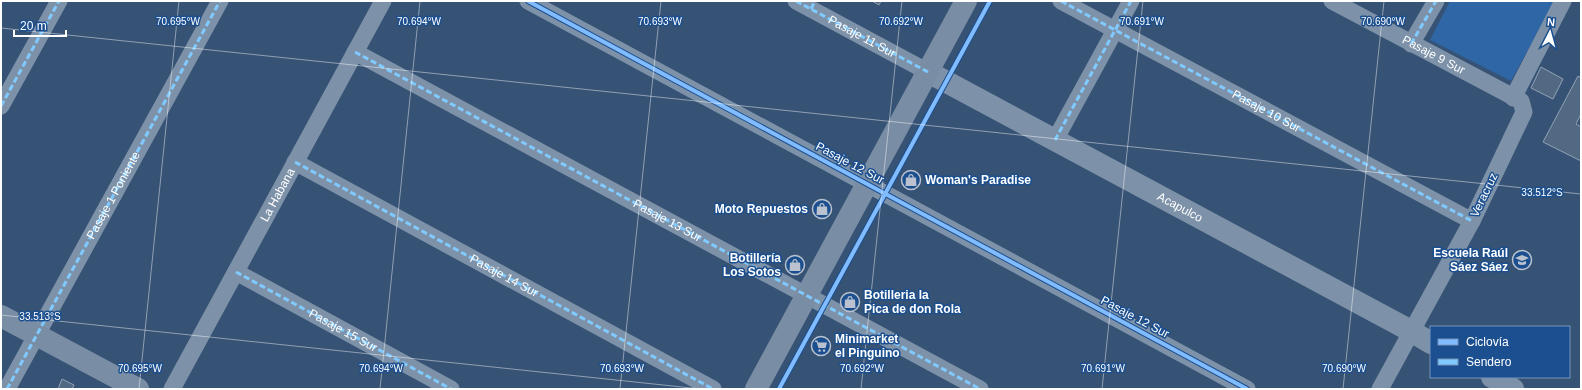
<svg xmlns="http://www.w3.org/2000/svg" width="1582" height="390" font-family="Arial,sans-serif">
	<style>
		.green { fill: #2f66a5 }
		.building { fill: #526984; stroke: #92a2b6 }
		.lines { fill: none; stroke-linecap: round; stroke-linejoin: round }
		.minor { stroke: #7d92a8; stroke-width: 17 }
		.tertiary { stroke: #7d92a8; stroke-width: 22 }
		.secondary { stroke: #798da4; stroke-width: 22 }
		.quiet { stroke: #80caff; stroke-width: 3; stroke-dasharray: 6 3; stroke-linecap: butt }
		.cycleway-casing { stroke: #1b4f8f; stroke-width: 6 }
		.cycleway { stroke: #80bcff; stroke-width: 4 }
		.ticks { fill: none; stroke: #fff; stroke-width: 1; stroke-opacity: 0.45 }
		.labels { text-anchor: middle; stroke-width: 3; stroke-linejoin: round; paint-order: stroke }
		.street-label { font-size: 12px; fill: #fff; stroke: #1b4f8f }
		.poi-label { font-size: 12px; font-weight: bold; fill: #fff; stroke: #1b4f8f; text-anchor: start }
		.ticks-label { font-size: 10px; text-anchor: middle; fill: #fff; stroke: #1b4f8f; stroke-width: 3; stroke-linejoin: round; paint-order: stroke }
	</style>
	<rect width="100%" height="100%" fill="#365274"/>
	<!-- green -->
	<path class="green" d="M1450,1H1555L1511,81L1430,40Z"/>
	<!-- building -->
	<path class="building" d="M872,1H881L879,5Z
		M1541,67L1563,79L1553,99L1531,88Z
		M1578,76L1581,78V114L1576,124L1581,127V161L1543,142Z
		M62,379L74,385L72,389H58Z"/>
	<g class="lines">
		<!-- minor -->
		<g class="minor">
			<path d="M528,1L1247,389"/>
			<path d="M796,1L928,72"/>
			<path d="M1061,1L1472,221"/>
			<path id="s1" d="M1332,1L1521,101L1524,112L1472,221L1380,389"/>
			<path d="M1411,44L1436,1"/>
			<path id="s2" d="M355,52L980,389"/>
			<path d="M1513,98L1563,1"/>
			<path d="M1,106L59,1"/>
			<path d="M1055,140L1131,1"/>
			<path d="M295,162L713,389"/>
			<path d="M236,272L451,389"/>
			<path d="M7,389L220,1"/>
			<path id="s3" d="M172,389L383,1"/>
		</g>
		<!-- tertiary -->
		<g class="tertiary">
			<path id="s4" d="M928,72L1411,331L1431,343"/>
			<path d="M1492,377L1513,389"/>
		</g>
		<!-- secondary -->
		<path class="secondary" d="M1,316L138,389
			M756,389L966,1"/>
		<!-- quiet -->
		<g class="quiet">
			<path id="s5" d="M796,1L928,72"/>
			<path id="s6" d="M1061,1L1472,221"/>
			<path d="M811,9L815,1"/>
			<path d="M1411,44L1436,1"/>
			<path d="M355,52L980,389"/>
			<path d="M1,106L59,1"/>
			<path d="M1055,140L1131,1"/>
			<path id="s7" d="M295,162L713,389"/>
			<path id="s8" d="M236,272L451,389"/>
			<path id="s9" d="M7,389L220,1"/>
		</g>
		<defs>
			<path id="cycleway" d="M528,1L1247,389
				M779,389L990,1"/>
		</defs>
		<!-- cycleway casing -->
		<use href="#cycleway" class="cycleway-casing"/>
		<!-- cycleway -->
		<use href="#cycleway" class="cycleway"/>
	</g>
	<!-- ticks -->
	<path class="ticks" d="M1,28L1581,194M1,315L701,389M139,389L179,1M380,389L420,1M620,389L661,1M861,389L902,1M1102,389L1143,1M1343,389L1384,1"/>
	<!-- icons -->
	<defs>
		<symbol id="shop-ring" viewBox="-11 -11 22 22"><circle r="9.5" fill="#1b4f8f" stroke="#b9c2ce" stroke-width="1.5"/><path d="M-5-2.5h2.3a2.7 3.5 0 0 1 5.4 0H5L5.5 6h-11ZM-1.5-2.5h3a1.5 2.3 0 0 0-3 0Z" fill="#b9c2ce"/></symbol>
		<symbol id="school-ring" viewBox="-11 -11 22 22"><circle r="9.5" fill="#1b4f8f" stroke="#b9c2ce" stroke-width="1.5"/><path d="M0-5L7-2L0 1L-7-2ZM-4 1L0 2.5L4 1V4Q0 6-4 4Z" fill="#b9c2ce"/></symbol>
		<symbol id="supermarket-ring" viewBox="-11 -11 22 22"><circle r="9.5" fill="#1b4f8f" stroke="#b9c2ce" stroke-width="1.5"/><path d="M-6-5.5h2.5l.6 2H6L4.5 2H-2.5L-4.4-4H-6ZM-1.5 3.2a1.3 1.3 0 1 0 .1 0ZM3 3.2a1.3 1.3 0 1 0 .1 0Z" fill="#b9c2ce"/></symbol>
	</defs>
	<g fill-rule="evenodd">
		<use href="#shop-ring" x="900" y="169" width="22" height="22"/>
		<use href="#shop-ring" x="811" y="198" width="22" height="22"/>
		<use href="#school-ring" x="1511" y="249" width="22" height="22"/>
		<use href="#shop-ring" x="784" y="254" width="22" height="22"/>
		<use href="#shop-ring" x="839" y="291" width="22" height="22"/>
		<use href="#supermarket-ring" x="810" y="335" width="22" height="22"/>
	</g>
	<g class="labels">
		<!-- street labels -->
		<g class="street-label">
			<text dy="4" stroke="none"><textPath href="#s5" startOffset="75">Pasaje 11 Sur</textPath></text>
			<text dy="4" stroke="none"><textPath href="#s1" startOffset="115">Pasaje 9 Sur</textPath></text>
			<text dy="4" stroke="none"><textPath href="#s6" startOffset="233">Pasaje 10 Sur</textPath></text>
			<text transform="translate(850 163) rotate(28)" y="4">Pasaje 12 Sur</text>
			<text dy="4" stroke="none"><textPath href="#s9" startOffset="221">Pasaje 1 Poniente</textPath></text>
			<text dy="4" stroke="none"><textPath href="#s3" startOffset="221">La Habana</textPath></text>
			<text transform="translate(1484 195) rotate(-64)" y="4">Veracruz</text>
			<text dy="4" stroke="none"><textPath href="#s4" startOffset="286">Acapulco</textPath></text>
			<text dy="4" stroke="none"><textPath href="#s2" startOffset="355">Pasaje 13 Sur</textPath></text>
			<text dy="4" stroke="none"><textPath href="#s7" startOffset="238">Pasaje 14 Sur</textPath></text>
			<text transform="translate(1135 317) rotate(28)" y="4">Pasaje 12 Sur</text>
			<text dy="4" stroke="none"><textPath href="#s8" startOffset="122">Pasaje 15 Sur</textPath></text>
		</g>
		<!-- poi labels -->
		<g class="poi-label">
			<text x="925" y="184">Woman's Paradise</text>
			<text x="808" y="213" text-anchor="end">Moto Repuestos</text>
			<text x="1508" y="257" text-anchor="end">Escuela Raúl<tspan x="1508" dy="14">Sáez Sáez</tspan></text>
			<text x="781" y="262" text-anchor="end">Botillería<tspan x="781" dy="14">Los Sotos</tspan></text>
			<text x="864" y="299">Botilleria la<tspan x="864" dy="14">Pica de don Rola</tspan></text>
			<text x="835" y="343">Minimarket<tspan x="835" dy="14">el Pinguino</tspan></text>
		</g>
	</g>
	<g class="ticks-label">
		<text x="178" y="25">70.695°W</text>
		<text x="419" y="25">70.694°W</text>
		<text x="660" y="25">70.693°W</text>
		<text x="901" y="25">70.692°W</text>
		<text x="1142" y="25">70.691°W</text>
		<text x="1383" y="25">70.690°W</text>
		<text x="1542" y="196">33.512°S</text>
		<text x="40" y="320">33.513°S</text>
		<text x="140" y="372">70.695°W</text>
		<text x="381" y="372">70.694°W</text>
		<text x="622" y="372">70.693°W</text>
		<text x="862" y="372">70.692°W</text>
		<text x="1103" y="372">70.691°W</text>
		<text x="1344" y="372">70.690°W</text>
	</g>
	<!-- border -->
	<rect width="1582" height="390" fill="none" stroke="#ffffff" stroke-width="4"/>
	<!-- legend -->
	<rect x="1430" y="326" width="140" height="52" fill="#1b4f8f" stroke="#7695bc"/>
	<rect x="1438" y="339" width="20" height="6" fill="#80bcff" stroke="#7695bc"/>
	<text x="1466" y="346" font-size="12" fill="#ffffff">Ciclovía</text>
	<rect x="1438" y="359" width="20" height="6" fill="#80caff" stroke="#7695bc"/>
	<text x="1466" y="366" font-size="12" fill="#ffffff">Sendero</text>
	<!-- north arrow -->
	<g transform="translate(1550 32) rotate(6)" stroke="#1b4f8f" stroke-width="3" paint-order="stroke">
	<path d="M0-3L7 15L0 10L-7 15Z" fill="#ffffff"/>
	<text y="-6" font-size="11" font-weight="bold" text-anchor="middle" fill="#ffffff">N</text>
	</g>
	<!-- scale -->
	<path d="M14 30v6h52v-6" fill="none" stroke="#ffffff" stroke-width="2"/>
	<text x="20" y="30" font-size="12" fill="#ffffff" stroke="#1b4f8f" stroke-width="3" paint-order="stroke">20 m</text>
</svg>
